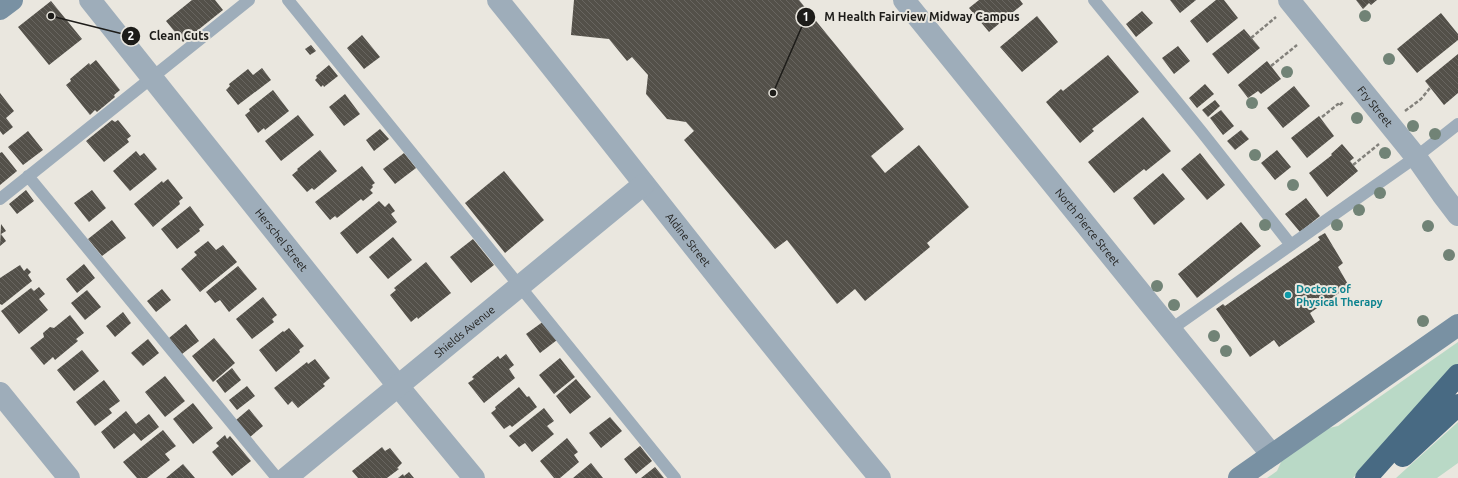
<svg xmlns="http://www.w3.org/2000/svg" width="1458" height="478" font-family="Ubuntu,sans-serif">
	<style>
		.grass { fill: #b9d9c6 }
		.building { fill: url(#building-back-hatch) }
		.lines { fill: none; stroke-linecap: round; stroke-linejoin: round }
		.path { stroke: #83817b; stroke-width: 2.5; stroke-dasharray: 4 2; stroke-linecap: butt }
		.lane { stroke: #9eadba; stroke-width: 12 }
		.street { stroke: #9eadba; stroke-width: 22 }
		.secondary { stroke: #7991a3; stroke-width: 22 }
		.highway { stroke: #486a83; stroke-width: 22 }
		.tree { fill: #718376 }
		.culture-dot { fill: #0f9aa8; stroke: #eae7df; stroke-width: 1.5 }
		.labels { text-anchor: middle; stroke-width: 4; stroke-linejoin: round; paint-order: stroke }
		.street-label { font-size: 11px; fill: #1d1c19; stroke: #eae7df }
		.culture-label { font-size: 11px; font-weight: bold; fill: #0d838f; stroke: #eae7df; text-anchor: start }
		.leader { fill: none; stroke: #1d1c19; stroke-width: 1.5 }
		.callout-dot { fill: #1d1c19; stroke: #eae7df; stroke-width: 1.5 }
		.mark-label { font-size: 12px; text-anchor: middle; font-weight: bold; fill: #fff }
		.callout-label { font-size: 12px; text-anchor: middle; font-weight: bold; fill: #1d1c19; stroke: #eae7df; stroke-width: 4; stroke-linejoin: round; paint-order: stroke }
	</style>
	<defs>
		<pattern id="building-back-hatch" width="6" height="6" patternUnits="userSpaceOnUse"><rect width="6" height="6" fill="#535049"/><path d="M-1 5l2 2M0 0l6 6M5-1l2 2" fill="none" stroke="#686560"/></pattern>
	</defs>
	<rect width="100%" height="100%" fill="#eae7df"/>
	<!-- grass -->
	<path class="grass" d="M1458,342V364L1353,478H1267L1277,471L1288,447L1311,432L1338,426Z
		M1458,422V463L1437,478H1396Z"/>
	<!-- building -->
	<path class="building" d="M192,0H215L223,10L183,42L166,21Z
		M574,0H799L904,129L871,156L885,173L919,145L969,207L927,243L930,247L865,301L855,289L837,304L787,240L775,249L714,176L684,140L694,131L686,122L667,119L646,94L648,75L632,57L627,61L609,39L571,35Z
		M979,0H1020L1023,4L989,32L969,8Z
		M1170,0H1196L1180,13Z
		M1216,0H1224L1238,18L1207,43L1190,21Z
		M1356,0H1377L1371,5L1369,3L1363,9Z
		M51,1L82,39L49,65L18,27Z
		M1142,11L1153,23L1136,37L1126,24Z
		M1441,13L1458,34V40L1417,73L1397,49Z
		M1037,16L1058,42L1022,72L1000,47Z
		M1244,29L1260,48L1228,74L1212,54Z
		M362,35L380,57L364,69L347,48Z
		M311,45L316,51L310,55L305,49Z
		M1178,46L1190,61L1174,74L1162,58Z
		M1458,54V93L1444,105L1425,81Z
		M1108,55L1139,92L1092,129L1094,131L1080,143L1046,102L1061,89L1063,91Z
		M96,60L120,90L114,95L115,97L97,112L95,110L90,115L66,85L71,81L70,79L89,63L90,65Z
		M1267,61L1281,79L1261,94L1258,91L1248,98L1238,85Z
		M329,65L338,76L324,87L323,85L321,87L315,80L317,78L316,76Z
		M262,68L271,80L238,105L226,90L230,86L229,84L248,69L253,75Z
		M1205,84L1214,94L1197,108L1189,98Z
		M1294,86L1310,106L1283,128L1267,108Z
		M273,90L289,111L265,130L264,128L258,133L245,115L250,111L249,109Z
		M0,93L14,111L6,118L13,127L3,135L0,131Z
		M345,94L360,114L344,126L329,107Z
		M1215,100L1220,106L1208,117L1202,110Z
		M1221,110L1234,126L1223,135L1210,118Z
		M298,115L314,135L281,161L265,141Z
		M1319,116L1334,136L1307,158L1291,138Z
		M1143,117L1171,151L1146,171L1144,169L1114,193L1088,162Z
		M112,120L115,122L118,120L131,136L127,139L129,142L104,162L86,141Z
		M380,129L389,139L374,151L366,140Z
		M1241,130L1249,139L1235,150L1227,141Z
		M28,131L43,150L23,165L8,147Z
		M1342,144L1354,158L1350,161L1358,171L1327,197L1309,173L1332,155L1331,154Z
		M320,150L337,171L314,190L312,188L307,192L292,175L298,170L297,169Z
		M1277,150L1291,167L1275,180L1261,163Z
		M136,151L140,156L144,153L157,169L130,191L113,171Z
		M2,152L17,171L0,185V153Z
		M404,153L416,168L395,184L383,169Z
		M1200,153L1225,185L1207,200L1181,169Z
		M362,166L375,183L372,185L373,187L370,190L373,193L363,201L361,199L337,218L335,216L330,220L315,202Z
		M504,171L544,220L505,253L465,203Z
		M1163,173L1185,199L1154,225L1133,198Z
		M168,179L183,198L179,201L180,204L153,227L134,204L162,181L163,183Z
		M26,190L34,201L17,214L9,204Z
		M92,190L106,208L89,222L74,203Z
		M1306,198L1320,216L1300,232L1285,214Z
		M379,201L385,207L389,203L395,211L391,214L397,222L357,254L340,233Z
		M190,206L204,225L199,229L200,231L177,249L161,229Z
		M112,220L126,238L102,256L88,239Z
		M1241,222L1261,246L1197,298L1178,274Z
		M1,224L6,231L1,234L6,241L0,246Z
		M1325,233L1343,263L1338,267L1349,286L1310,313L1315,322L1279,347L1274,340L1250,357L1216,309L1223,304L1225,306L1320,240L1318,237Z
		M393,237L412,260L388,279L369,257Z
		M473,239L494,265L471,283L450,257Z
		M208,241L216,250L223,245L237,262L200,292L181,269L197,255L194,252Z
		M426,262L451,293L418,319L417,317L411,322L390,295L396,290L394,288Z
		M84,264L95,278L77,293L66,279Z
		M20,265L24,271L27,268L31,272L28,275L32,281L2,305L0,304V278Z
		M238,266L257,289L229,312L220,300L215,303L206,292Z
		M39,287L45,294L39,299L48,310L19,334L1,311L31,288L34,291Z
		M162,289L171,300L156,312L147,301Z
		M87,290L101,307L85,320L71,303Z
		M263,297L277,315L272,319L274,322L252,339L236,319Z
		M123,312L131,323L115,337L106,326Z
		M70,315L84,333L76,339L78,341L55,360L53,357L44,365L30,348L44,337L43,333L50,327L54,328Z
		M544,321L557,340L540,353L526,334Z
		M186,324L199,341L182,354L169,338Z
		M289,328L304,346L299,350L300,352L276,372L259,350L283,331L284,332Z
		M214,338L235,363L213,382L192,356Z
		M148,339L159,353L143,366L131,353Z
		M82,350L99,371L74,391L57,370Z
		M506,354L514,365L509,369L515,378L484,403L468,383L474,379L472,377L498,356L500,359Z
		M560,358L575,377L554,394L539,375Z
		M315,359L330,378L323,384L325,386L298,408L292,401L288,405L274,388L307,362L308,364Z
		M232,368L241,380L225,393L216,381Z
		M165,376L185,401L165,417L145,392Z
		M576,379L591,397L570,414L556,396Z
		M104,380L120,401L109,409L112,413L95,426L76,402Z
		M247,386L255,396L237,410L229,400Z
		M519,387L527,397L529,396L537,407L512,427L510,425L504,429L491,413L496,409L495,407Z
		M193,403L213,428L193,444L173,419Z
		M544,408L554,421L547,426L554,434L532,452L525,443L519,447L509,436Z
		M249,409L263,426L250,437L236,420Z
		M126,411L136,424L149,414L159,427L141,441L134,433L114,449L101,432Z
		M610,417L622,431L601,448L589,433Z
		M163,430L176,446L165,454L170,460L147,478H137L123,462Z
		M225,435L227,439L230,436L251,461L232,476L212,452L219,446L216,443Z
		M567,438L578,452L574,455L579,462L560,478H554L540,461Z
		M640,446L652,461L636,474L624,459Z
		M382,447L385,451L390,448L402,463L397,468L399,469L387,478H358L352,471Z
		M591,463L603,478H573Z
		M183,464L195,478H166Z
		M655,467L664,478H641Z
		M409,472L414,478H398L403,474L404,476Z"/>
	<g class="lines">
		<!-- path -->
		<path class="path" d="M1251,38L1276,17
			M1271,66L1297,45
			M1405,111L1421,99L1430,88
			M1322,117L1338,104L1339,106L1343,102
			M1353,165L1379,144"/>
		<!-- lane -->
		<path class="lane" d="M288,0L675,478
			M1094,0L1201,131L1291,245
			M28,176L277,478
			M0,199L249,0
			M1170,330L1416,157L1458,124"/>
		<!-- street -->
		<g class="street">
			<path id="s1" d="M90,0L398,386L474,478"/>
			<path id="s2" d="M498,0C626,158 749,321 880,478"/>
			<path id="s3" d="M904,0L1272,455"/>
			<path id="s4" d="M1289,0L1416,157L1442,194L1458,215"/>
			<path d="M0,393L69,478"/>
			<path id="s5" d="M286,478L644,184"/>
		</g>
		<!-- secondary -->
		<path class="secondary" d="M0,9L12,0
			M1239,478L1458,325"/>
		<!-- highway -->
		<path class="highway" d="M1403,456L1458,405
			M1366,478L1458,375"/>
	</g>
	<!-- trees -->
	<g class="tree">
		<circle cx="1365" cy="16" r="6"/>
		<circle cx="1389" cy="59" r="6"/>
		<circle cx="1287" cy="72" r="6"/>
		<circle cx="1252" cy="103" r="6"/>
		<circle cx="1357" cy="118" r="6"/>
		<circle cx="1413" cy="126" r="6"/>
		<circle cx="1435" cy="134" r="6"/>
		<circle cx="1385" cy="153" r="6"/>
		<circle cx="1255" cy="155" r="6"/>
		<circle cx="1293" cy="185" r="6"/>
		<circle cx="1380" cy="193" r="6"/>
		<circle cx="1359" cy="210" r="6"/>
		<circle cx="1265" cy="225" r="6"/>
		<circle cx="1337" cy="225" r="6"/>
		<circle cx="1428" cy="226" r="6"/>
		<circle cx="1449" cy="255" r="6"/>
		<circle cx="1157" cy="286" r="6"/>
		<circle cx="1174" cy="305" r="6"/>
		<circle cx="1423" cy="321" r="6"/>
		<circle cx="1214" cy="336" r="6"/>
		<circle cx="1226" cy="351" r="6"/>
	</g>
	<!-- markers -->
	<circle class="culture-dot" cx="1288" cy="295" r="4"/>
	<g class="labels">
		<!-- street labels -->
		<g class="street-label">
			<text dy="4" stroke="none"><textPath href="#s4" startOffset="137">Fry Street</textPath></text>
			<text dy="4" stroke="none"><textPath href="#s3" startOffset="292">North Pierce Street</textPath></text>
			<text dy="4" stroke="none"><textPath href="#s1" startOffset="307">Herschel Street</textPath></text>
			<text dy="4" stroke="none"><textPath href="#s2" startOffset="306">Aldine Street</textPath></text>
			<text dy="4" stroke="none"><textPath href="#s5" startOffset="231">Shields Avenue</textPath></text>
		</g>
		<!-- culture labels -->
		<g class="culture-label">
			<text x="1296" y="293">Doctors of<tspan x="1296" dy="13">Physical Therapy</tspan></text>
		</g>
	</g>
	<!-- callouts -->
	<path class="leader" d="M773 93L806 17M51 16L131 36"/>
	<g class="callout-dot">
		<circle cx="773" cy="93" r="4"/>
		<circle cx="51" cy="16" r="4"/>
		<circle cx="806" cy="17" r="10"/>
		<circle cx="131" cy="36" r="10"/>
	</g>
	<g class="mark-label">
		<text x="806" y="21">1</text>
		<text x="131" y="40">2</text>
	</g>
	<g class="callout-label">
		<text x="922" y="21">M Health Fairview Midway Campus</text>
		<text x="179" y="40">Clean Cuts</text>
	</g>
</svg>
